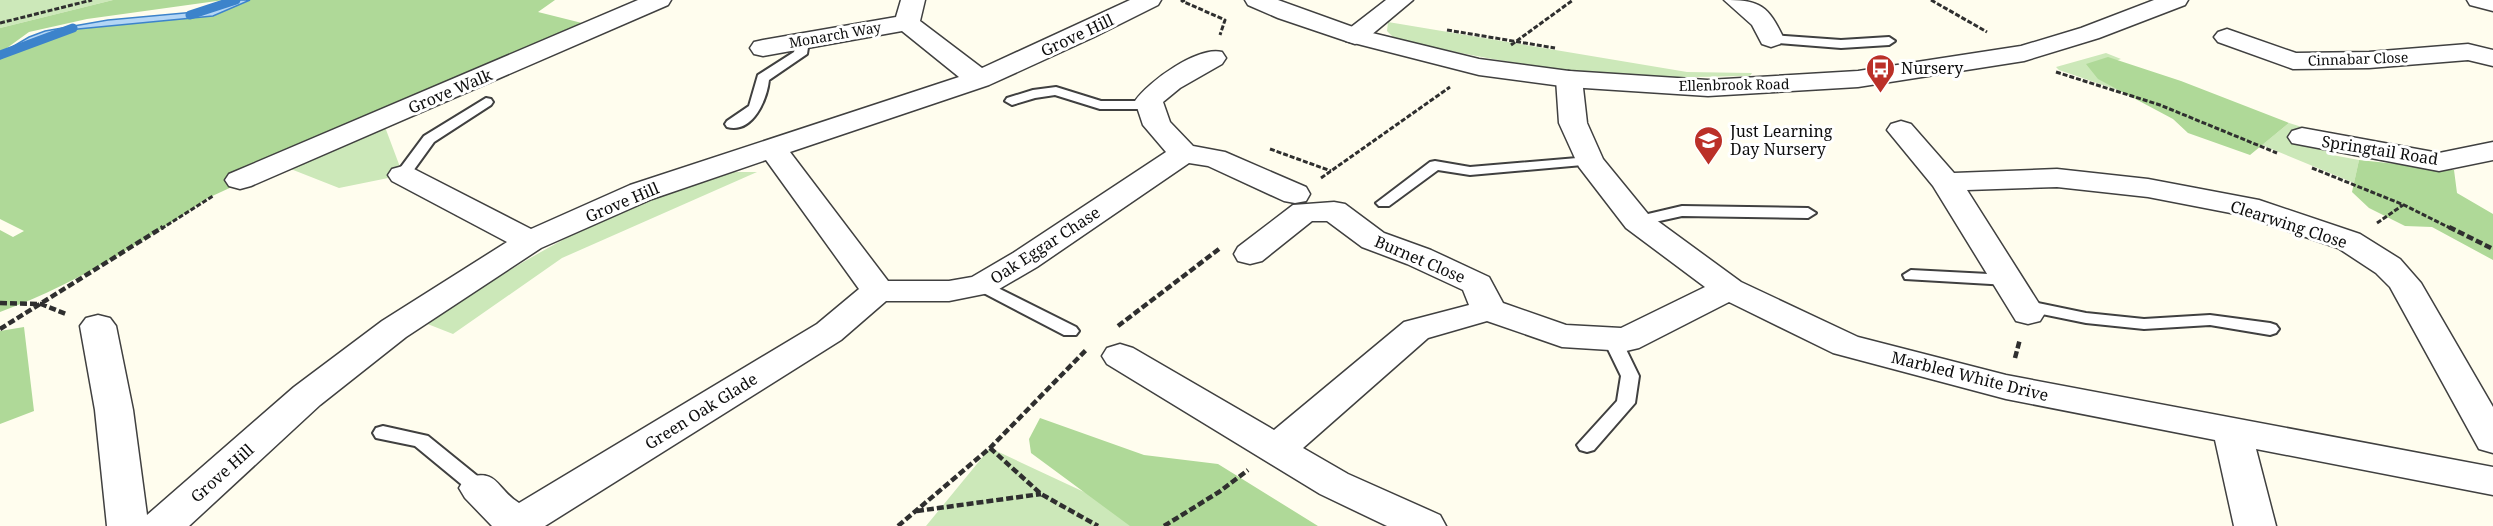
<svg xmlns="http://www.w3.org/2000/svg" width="2493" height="526" font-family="'Noto Serif',serif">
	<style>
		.green { fill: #cce8b9 }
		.forest { fill: #afd998 }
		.water { fill: #b4d6f5; stroke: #3c83cb; stroke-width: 1.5 }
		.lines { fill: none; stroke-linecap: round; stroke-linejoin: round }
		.stream { stroke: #3c83cb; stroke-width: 9 }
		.service-casing { stroke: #404040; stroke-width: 4 }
		.minor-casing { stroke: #404040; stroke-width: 3 }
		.tertiary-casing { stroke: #404040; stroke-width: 3 }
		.path-far1 { stroke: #2f2f2f; stroke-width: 3; stroke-dasharray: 5 2; stroke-linecap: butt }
		.path { stroke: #2f2f2f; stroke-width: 4.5; stroke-dasharray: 7 3; stroke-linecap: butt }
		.service { fill: #fff; fill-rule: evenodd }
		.minor { fill: #fff; fill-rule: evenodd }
		.tertiary { fill: #fff; fill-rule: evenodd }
		.labels { text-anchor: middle; stroke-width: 6; stroke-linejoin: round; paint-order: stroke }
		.far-street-label { font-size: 14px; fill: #0d0d0d; stroke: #fff }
		.street-label { font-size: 16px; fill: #0d0d0d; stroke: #fff }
		.poi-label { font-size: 16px; fill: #0d0d0d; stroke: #fff; text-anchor: start }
	</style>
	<rect width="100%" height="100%" fill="#fffdee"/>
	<!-- green -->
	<path class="green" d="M0,0H113L0,28Z
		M1388,22L1687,72L1752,73L1750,76C1717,76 1685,78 1653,77C1566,73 1478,59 1394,38L1387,31Z
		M2106,53L2121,59L2107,64L2132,95L2059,70L2056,67Z
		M382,119L403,175L339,188L278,164Z
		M2289,123L2325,134L2327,154L2359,160L2354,183L2262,145Z
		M734,172H757L562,258L453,334L425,323C502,274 577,226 663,194C687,185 709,176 734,172Z
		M990,448L1157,526H926Z"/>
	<!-- forest -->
	<path class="forest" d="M113,0H224L87,19L29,32L0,53V28Z
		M250,0H555L538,12L582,23L565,33L208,198C143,242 74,285 0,312V230L13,237L24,231L0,219V59L27,44L54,34L78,29L213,16Z
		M2108,57L2181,81L2289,123L2250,155L2188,133L2173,119L2098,79L2086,64Z
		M2359,160L2454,170L2457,193L2493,214V260L2432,227L2405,226L2369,208L2352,192Z
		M24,327L34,411L0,424V331Z
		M1040,418L1144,455L1218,464L1318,526H1130L1031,453L1029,439Z"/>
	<!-- water -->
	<path class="water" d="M238,0H250L213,16L78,29L54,34L27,44L0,59V54L29,37L45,31L108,20L206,11Z"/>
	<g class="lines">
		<!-- stream -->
		<path class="stream" d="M190,15L236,0
			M0,55L73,28"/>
		<defs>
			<path id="service" d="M1771,35L1841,40L1889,37L1895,41L1889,45L1841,48L1766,42L1765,39Z
				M803,37L809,41L807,54L769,80C767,99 753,134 727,127L725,124L727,121L749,106L758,75L794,52L797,41Z
				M1056,87L1101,101H1150L1157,105L1150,109H1100L1055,95L1035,98L1012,105L1005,101L1007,98L1033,90Z
				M486,98L491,99L493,102L491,105L434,142L408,178H398L395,175L424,136Z
				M1589,157L1594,158L1596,161L1594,164L1470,175L1438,170L1389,206H1379L1376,203L1430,162L1435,161L1470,167Z
				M1682,206L1808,208L1816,213L1808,218L1682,216L1637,226L1629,221L1631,218Z
				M1911,270L2008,275L2016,280L2008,285L1905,279L1903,275Z
				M982,280L1076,327L1079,331L1076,335H1064L976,289L974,285L976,281Z
				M2023,300L2086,313L2144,319L2210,315L2270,323L2276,325L2279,329L2276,333L2270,335L2210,325L2144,329L2086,323L2017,309L2014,305L2017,301Z
				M1612,333L1618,335L1621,339L1639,376L1635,403L1594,450L1587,452L1580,450L1577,445L1617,401L1621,376L1603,339L1606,335Z
				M383,426L428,436L486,483L489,488L486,493L479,495L472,493L415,446L376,438L373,433L376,428Z"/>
			<path id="minor" d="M638,0H671L668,5L251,186L240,189L229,186L225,180L229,174Z
				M901,0H925L920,21L982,68L1130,0H1161L1158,5L1094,37L989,85L790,152L888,281H949L972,277L1013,253L1166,152L1143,125L1135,101C1149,81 1198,46 1222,52L1226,58L1222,64L1180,88L1163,102L1170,122L1193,146L1225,152L1306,187L1310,194L1306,201L1295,203L1284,201L1208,166L1189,163L1037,267L994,292L949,301H886L841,340L545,526H492L465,498L459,488L465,478C499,468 495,488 519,503L817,324L859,289L766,160L652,199L541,248L406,337L320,405L189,526H107L95,410L80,326L86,318L98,315L110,318L116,326L133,410L147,515L294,387L382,321L507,242L392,181L388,175L392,169L403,166L414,169L531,229L630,185L959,77L902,31L763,56L754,54L750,48L754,42L763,40L896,17Z
				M1386,0H1413L1364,41L1355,44L1346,41L1342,36L1346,31Z
				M1724,0C1760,0 1768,5 1784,39L1780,44L1771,47L1762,44L1752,25Z
				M2467,0H2493V11L2470,5Z
				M2227,29L2296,53L2369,52L2468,44L2493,50V66L2468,60L2369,68L2293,69L2218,42L2214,37L2218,32Z
				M1569,71L1579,73L1582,79L1587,123L1603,159L1648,214L1741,282L1858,337L2006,375L2493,467V495L2256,449L2276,526H2234L2215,440L2006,399L1833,353L1729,302L1639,348L1626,351L1562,347L1487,321L1428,338L1303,448L1348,474L1440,515L1446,526H1387L1320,494L1107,364L1102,356L1107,348L1120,344L1133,348L1274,430L1404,322L1469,305L1463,290L1407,264L1362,247L1327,221H1312L1262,261L1250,264L1238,261L1234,254L1238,247L1293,205L1334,202L1345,204L1384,233L1431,250L1489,277L1503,303L1566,325L1621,328L1705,287L1626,228L1579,167L1559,123L1556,79L1559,73Z
				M1901,121L1911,124L1954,173L2057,169L2148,179L2259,200L2360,234L2400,259L2421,283L2493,407V453L2479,449L2390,287L2376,273L2338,248L2241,215L2148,197L2057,187L1967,190L2045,313L2040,321L2028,324L2016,321L1933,186L1887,130L1891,124Z
				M2302,128L2439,153L2493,142V160L2439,171L2292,143L2288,137L2292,131Z"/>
			<path id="tertiary" d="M1245,0H1278L1364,31L1479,59L1569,71L1708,80L1858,71L2021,46L2081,28L2154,0H2188L2185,5L2099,38L2024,61L1858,87L1708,96L1569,87L1479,75L1346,41L1278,18L1248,5Z"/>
		</defs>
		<!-- service casing -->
		<use href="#service" class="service-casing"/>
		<!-- minor casing -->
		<use href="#minor" class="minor-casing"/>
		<!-- tertiary casing -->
		<use href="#tertiary" class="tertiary-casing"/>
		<!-- path-far1 -->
		<path class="path-far1" d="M1185,0L1182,1L1225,20L1220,35
			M1931,0L1987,32
			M0,23L92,0
			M1447,30L1555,48
			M1511,45L1573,0
			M2056,72L2160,105L2277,153
			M1270,149L1331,171
			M2312,168L2404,205L2452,229
			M1321,178L1450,87
			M2377,223L2403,205
			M161,229L213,196"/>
		<!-- path -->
		<path class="path" d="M2449,227L2493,249
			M0,303L41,304L66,314
			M1118,326L1219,249
			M0,329L163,227
			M2015,358L2020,339
			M990,448L1041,494L1098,526
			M917,511L1041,494
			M898,526L990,448L1086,350
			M1164,526L1219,492L1248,470"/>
		<!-- service -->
		<use href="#service" class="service"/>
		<!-- minor -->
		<use href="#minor" class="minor"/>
		<!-- tertiary -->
		<use href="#tertiary" class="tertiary"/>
	</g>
	<!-- icons -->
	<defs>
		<symbol id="bus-pin" viewBox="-11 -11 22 30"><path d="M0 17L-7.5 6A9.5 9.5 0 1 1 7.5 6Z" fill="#bb3028" stroke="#fff"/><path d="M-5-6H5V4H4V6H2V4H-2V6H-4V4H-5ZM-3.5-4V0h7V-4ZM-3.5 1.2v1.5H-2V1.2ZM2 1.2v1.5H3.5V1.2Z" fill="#fff"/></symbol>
		<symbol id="school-pin" viewBox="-11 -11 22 30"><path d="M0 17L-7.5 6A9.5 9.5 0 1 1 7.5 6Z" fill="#bb3028" stroke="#fff"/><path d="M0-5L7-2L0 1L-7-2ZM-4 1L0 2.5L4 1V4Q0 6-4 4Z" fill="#fff"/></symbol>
	</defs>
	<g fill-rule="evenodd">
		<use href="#bus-pin" x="1864" y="52" width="33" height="45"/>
		<use href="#school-pin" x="1692" y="124" width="33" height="45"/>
	</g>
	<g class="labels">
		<!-- far-street labels -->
		<g class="far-street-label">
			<text transform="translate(835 35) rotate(-10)" y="5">Monarch Way</text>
			<text transform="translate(2358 59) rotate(-2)" y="5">Cinnabar Close</text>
			<text transform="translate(1734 85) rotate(-1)" y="5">Ellenbrook Road</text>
		</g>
		<!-- street labels -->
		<g class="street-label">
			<text transform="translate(1077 35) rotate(-25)" y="6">Grove Hill</text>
			<text transform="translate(450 91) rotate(-23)" y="6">Grove Walk</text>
			<text transform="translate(2380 150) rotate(9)" y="6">Springtail Road</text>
			<text transform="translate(622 202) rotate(-23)" y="6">Grove Hill</text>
			<text transform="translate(2289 224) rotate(18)" y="6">Clearwing Close</text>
			<text transform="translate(1045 245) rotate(-33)" y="6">Oak Eggar Chase</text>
			<text transform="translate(1420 259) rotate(23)" y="6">Burnet Close</text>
			<text transform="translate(1970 376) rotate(14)" y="6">Marbled White Drive</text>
			<text transform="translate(701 411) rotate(-32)" y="6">Green Oak Glade</text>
			<text transform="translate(222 473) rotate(-42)" y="6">Grove Hill</text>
		</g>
		<!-- poi labels -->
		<g class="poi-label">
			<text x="1901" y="74">Nursery</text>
			<text x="1730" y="137">Just Learning<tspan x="1730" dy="18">Day Nursery</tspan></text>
		</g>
	</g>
</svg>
